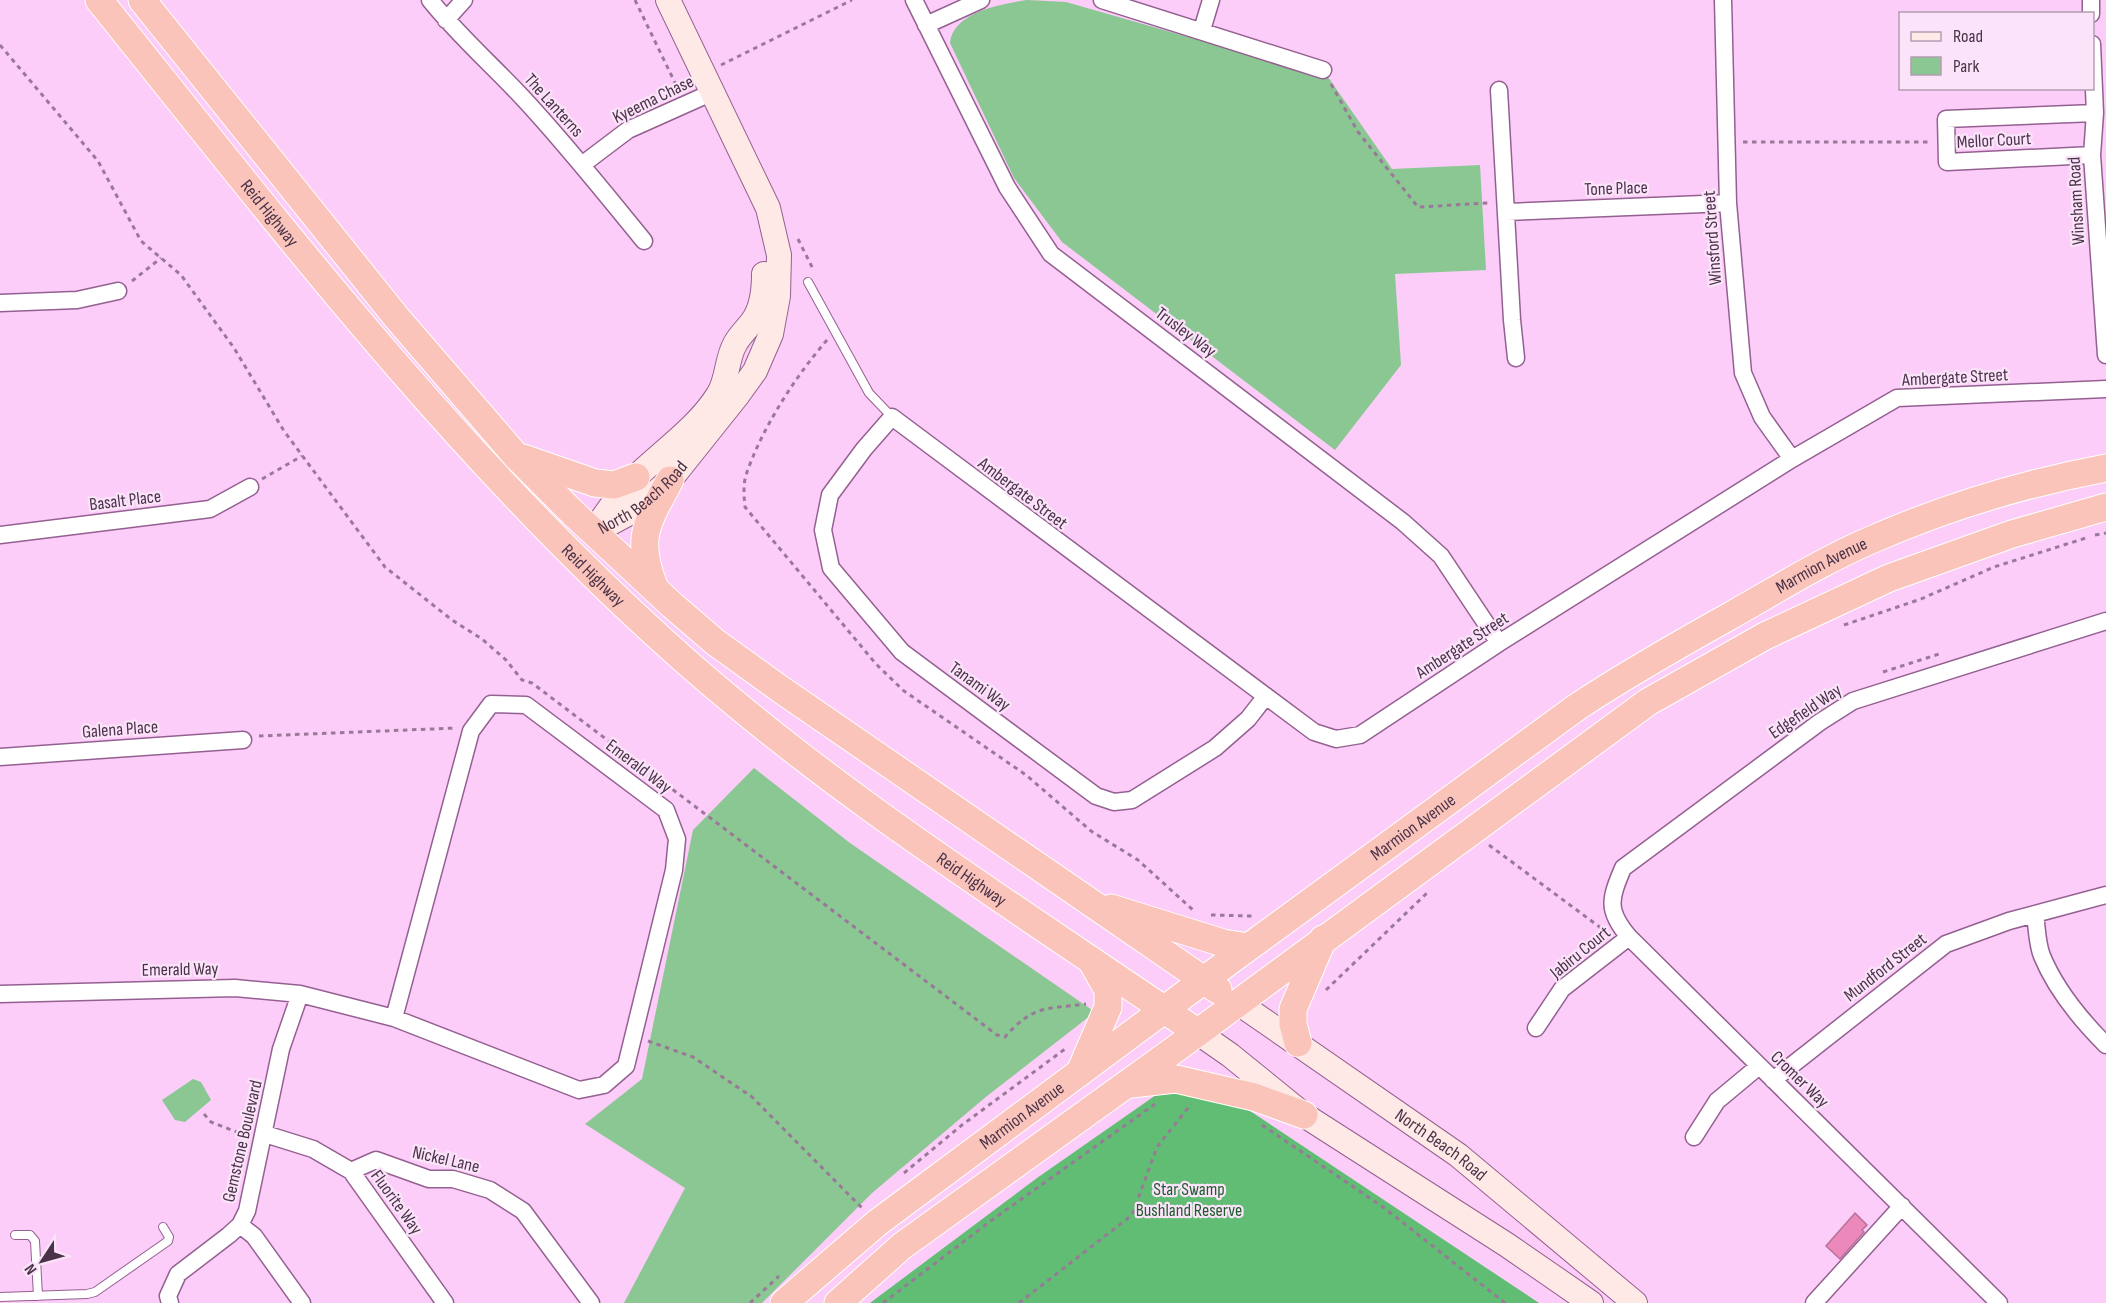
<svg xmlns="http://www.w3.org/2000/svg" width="2106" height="1303" font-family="'Sofia Sans Condensed',sans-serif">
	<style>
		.green { fill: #8ac793 }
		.forest { fill: #61bc74 }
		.building { fill: #ec88bc; stroke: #b67395; stroke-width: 1.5 }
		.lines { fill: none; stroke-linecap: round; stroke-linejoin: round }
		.service-casing { stroke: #946091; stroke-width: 10 }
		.minor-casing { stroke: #946091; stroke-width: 19 }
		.secondary-casing { stroke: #946091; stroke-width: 26 }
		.trunk-casing { stroke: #fff; stroke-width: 29 }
		.path { stroke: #9a7998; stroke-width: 3; stroke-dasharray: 4.5 4.5; stroke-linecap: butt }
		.service { stroke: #fff; stroke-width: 8 }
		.minor { stroke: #fff; stroke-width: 16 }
		.secondary { stroke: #fee9e6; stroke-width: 24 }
		.trunk { stroke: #fbc4bb; stroke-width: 27 }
		.labels { text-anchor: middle; stroke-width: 4.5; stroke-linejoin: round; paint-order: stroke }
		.street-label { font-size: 18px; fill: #4a3348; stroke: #fbe3f9 }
		.park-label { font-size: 18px; fill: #1e5d2e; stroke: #fbe3f9 }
	</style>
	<rect width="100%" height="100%" fill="#fccdf8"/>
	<!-- green -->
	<path class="green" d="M1027,0L1066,2L1328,77L1392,169L1480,165L1486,270L1395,274L1401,365L1335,450L1062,242L1014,178L950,43C953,12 1001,4 1027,0Z
		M754,768L850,843L1095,1012L987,1096L872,1193L762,1303H624L685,1188L585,1124L642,1079L693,830Z
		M193,1079L201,1082L211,1100L185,1122L175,1120L162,1100Z"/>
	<!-- forest -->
	<path class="forest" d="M1191,1092L1241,1105L1539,1303H870L1037,1178L1156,1095Z"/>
	<!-- building -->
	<path class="building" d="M1855,1213L1867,1225L1862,1230L1864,1232L1840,1259L1826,1246Z"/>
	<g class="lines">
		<defs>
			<path id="service" d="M808,282L869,393L892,417
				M15,1235H30L35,1241L38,1296
				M0,1297L87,1294L95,1292L168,1241L169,1237L163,1227"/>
			<path id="minor" d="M430,0C458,35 491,64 522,97C565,143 604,192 644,241
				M914,0L1007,187L1051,254L1403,522L1441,556L1499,643
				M1102,0L1323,70
				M1723,0L1728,203L1743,373L1762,417L1792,459
				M2091,0V14
				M446,20L464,0
				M926,25L981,0
				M1202,30L1211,0
				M2092,44L2095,113L2092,155L2106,355
				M1499,90L1512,320L1516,358
				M2092,155L1947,162L1946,119L2095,113
				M583,164L628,130L713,92
				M1507,212L1728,203
				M0,303L77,300L118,291
				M0,535L210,509L250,487
				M1266,696L1248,719L1215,748L1132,800L1114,802L1096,796L902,652L831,568L823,530L830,495L864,449L892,417L1314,732L1336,739L1360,735L1499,643L1792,459L1897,398L2106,389
				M0,757L243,740
				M2035,914C2037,928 2037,944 2042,956C2056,990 2081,1020 2106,1045
				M0,994L235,988L300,994L394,1018L579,1090L604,1085L626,1066L674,870L677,839L666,810L526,705L491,704L471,731L394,1018
				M1536,1028L1562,989L1629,937
				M1773,1080L1946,944L2009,921L2106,895
				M265,1134L313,1149L351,1171L445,1303
				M1694,1137L1717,1101L1759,1066
				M351,1171L376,1160L429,1179H453L490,1190L523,1211L591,1303
				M240,1225L254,1236L302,1303
				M170,1303L168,1296L178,1274L229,1235L240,1225L247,1211L281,1049L300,994
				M1814,1303L1902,1206
				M1999,1303L1629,937C1606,910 1610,899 1623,868L1820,722L1853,701L2106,621"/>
			<g id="secondary">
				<path d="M595,530C607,511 621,492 637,476C664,450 698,427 718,395C728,380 726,360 735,344C740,335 746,330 752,322C762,309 764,290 764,274"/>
				<path id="s1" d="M594,532L635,510L670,480L737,396L755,371L771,334L778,296L779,255L768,208L668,0"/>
				<path id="s2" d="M1237,1002L1458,1155L1635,1303"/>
				<path d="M1197,1032L1230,1055L1304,1115L1507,1245L1591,1303"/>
			</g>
			<g id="trunk">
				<path id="s3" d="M99,0C277,222 450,448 662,640C825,789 1015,907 1197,1032"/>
				<path d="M142,0L397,318L516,456L573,513L672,605L715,642L783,691L1218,990"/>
				<path d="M523,458L595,483L614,485L636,477"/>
				<path d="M654,586C635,538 647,523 670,480"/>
				<path d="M1111,908L1223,943L1248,947"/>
				<path d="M1298,1043L1293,1024V1009L1323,939"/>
				<path d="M1080,1072L1108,1007V990L1091,960"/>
				<path d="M1131,1084L1176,1079L1254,1097L1304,1115"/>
				<path id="s4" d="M784,1303L877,1223L1231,960L1577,707C1627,674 1678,645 1730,616C1776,590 1822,561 1871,540C1946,507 2026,483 2106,468"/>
				<path d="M838,1303L902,1246L1174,1050L1648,702L1765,636L1889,578L2012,534L2106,507"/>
			</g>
		</defs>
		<!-- service casing -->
		<use href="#service" class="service-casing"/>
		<!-- minor casing -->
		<use href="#minor" class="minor-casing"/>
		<!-- secondary casing -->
		<use href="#secondary" class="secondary-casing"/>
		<!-- trunk casing -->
		<use href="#trunk" class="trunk-casing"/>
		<!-- path -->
		<path class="path" d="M635,0L678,89
			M0,45L98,161L141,241L181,275L234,348L284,431L385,567L452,620L482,639L506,660L522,680L532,683L997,1035L1005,1037C1033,1005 1046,1009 1086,1004
			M721,65L852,0
			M1331,84L1358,132L1418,207L1489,203
			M1743,142H1932
			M798,239L814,271
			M132,281L161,258
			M827,340C795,377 762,428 746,475C743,485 744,496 745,507L876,664L904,691L1026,775L1091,831L1138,860L1193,910
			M262,479L302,456
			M2095,535L2106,533
			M1844,625L1921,599L1994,567L2086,538
			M1883,672L1942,653
			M259,736L456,728
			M1489,845L1601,928
			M1211,915L1252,916
			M1326,990L1427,893
			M648,1041L693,1057L752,1097L862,1208
			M204,1114L211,1122L242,1134
			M1262,1125L1383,1207L1505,1303
			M904,1173L962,1125L1065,1049
			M750,1303L779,1276
			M883,1303L992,1220L1155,1104
			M1019,1303L1132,1215L1157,1147L1191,1104"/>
		<!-- service -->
		<use href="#service" class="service"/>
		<!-- minor -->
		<use href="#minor" class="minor"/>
		<!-- secondary -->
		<use href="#secondary" class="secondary"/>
		<!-- trunk -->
		<use href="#trunk" class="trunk"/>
	</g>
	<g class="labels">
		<!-- street labels -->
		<g class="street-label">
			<text transform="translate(653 99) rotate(-26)" y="6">Kyeema Chase</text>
			<text transform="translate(554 105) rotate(48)" y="6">The Lanterns</text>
			<text transform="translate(1994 140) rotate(-3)" y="6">Mellor Court</text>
			<text transform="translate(1616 188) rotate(-2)" y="6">Tone Place</text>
			<text transform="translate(2076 201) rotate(-93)" y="6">Winsham Road</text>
			<text dy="6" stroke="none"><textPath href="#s3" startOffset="273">Reid Highway</textPath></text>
			<text transform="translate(1712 238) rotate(-94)" y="6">Winsford Street</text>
			<text transform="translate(1186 332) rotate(37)" y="6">Trusley Way</text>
			<text transform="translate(1955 377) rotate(-3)" y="6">Ambergate Street</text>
			<text dy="6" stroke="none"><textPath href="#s1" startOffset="60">North Beach Road</textPath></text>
			<text transform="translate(1023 493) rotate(37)" y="6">Ambergate Street</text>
			<text transform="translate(125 500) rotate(-7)" y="6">Basalt Place</text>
			<text dy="6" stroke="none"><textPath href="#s4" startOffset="1275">Marmion Avenue</textPath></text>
			<text dy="6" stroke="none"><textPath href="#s3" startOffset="759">Reid Highway</textPath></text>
			<text transform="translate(1462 645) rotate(-33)" y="6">Ambergate Street</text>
			<text transform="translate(980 686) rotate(36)" y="6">Tanami Way</text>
			<text transform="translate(1805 711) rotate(-34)" y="6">Edgefield Way</text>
			<text transform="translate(120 729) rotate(-4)" y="6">Galena Place</text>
			<text transform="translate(639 766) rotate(37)" y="6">Emerald Way</text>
			<text dy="6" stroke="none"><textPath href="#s4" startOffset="789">Marmion Avenue</textPath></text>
			<text dy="6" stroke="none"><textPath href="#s3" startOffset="1245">Reid Highway</textPath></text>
			<text transform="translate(1580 952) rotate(-39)" y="6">Jabiru Court</text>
			<text transform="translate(1885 967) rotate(-38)" y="6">Mundford Street</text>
			<text transform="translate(180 969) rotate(-1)" y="6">Emerald Way</text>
			<text transform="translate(1800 1079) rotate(44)" y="6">Cromer Way</text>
			<text dy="6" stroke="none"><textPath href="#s4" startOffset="303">Marmion Avenue</textPath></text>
			<text transform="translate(242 1141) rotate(-77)" y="6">Gemstone Boulevard</text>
			<text dy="6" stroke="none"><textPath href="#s2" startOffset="249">North Beach Road</textPath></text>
			<text transform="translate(446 1159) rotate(13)" y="6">Nickel Lane</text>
			<text transform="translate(397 1202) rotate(54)" y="6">Fluorite Way</text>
		</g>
		<!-- park labels -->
		<g class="park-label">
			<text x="1189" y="1195">Star Swamp<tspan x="1189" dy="21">Bushland Reserve</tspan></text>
		</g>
	</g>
	<!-- legend -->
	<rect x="1899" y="12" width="195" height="78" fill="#fbe3f9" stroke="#b49db2" stroke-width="1.5"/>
	<rect x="1911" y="32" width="30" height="9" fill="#fee9e6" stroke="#b49db2" stroke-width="1.5"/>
	<text x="1953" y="42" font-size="18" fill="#4a3348">Road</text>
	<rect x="1911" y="57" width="30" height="18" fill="#8ac793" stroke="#b49db2" stroke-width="1.5"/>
	<text x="1953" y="72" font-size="18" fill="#4a3348">Park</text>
	<!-- north arrow -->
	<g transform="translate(42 1261) rotate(234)" stroke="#fbe3f9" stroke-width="4.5" paint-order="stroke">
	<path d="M0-4.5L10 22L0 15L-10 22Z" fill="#4a3348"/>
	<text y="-9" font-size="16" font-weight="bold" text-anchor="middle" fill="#4a3348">N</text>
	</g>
</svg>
